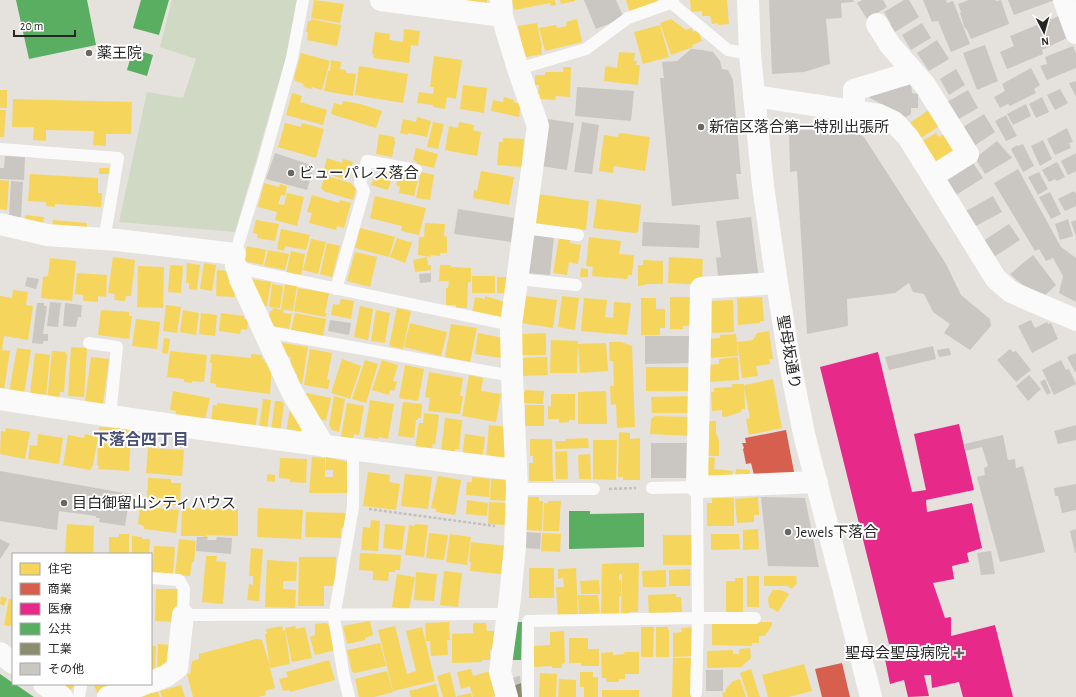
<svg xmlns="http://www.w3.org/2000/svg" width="1076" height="697" font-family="'Alegreya Sans','Noto Sans JP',sans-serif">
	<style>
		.cemetery { fill: #d0d9c4 }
		.homes { fill: #f6d55c }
		.shops { fill: #d6604d }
		.health { fill: #e7298a }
		.public { fill: #5aae61 }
		.industry { fill: #8c8c6e }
		.building { fill: #cac7c3 }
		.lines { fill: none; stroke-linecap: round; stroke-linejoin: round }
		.path { stroke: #c2c1c0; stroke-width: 2.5; stroke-dasharray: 3 2; stroke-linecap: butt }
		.service { stroke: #fbfafa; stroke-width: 12 }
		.minor { stroke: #fbfafa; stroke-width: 22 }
		.tertiary { stroke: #fbfafa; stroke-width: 22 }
		.poi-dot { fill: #696766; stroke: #fff; stroke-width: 1.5 }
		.labels { text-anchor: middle; stroke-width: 4; stroke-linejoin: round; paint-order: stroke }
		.poi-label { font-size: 15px; fill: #262626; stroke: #fff; text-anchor: start }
		.street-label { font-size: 15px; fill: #262626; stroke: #fff }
		.neighbourhood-label { font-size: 16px; font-weight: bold; fill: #4a5074; stroke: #fff }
	</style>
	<rect width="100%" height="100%" fill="#e5e1dc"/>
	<!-- cemetery -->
	<path class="cemetery" d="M172,0H298L285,61L235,232L119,222L147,92L183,98L196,59L160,47Z"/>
	<!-- homes -->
	<path class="homes" d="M314,0L344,4L340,23L311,18Z
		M453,0H487L486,6Z
		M512,0H555L556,5L551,6L550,3L514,10Z
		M560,0H575V1L561,4Z
		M626,0H657L659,6L631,16Z
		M690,0H727L729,24L718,25L717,23L712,24L710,16H702V11L691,12Z
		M311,19L341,25L337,46L307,40L308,32H306L308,21H311Z
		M577,19L582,42L545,51L539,28L556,25L557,28L567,26L566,22Z
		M671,19L686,30L692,28L693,32L698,30L702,41L692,45L693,47L671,55L660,23Z
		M537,23L542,47H541L542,54L526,57L524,54L518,26Z
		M660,25L669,57L643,64L634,32Z
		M404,29L420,31L418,46L411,45L409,63L373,58L374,55L372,54L375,32L390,34L389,40L403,42Z
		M619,52L635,53L634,61H637L636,65H640L638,85L604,81L605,68L607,66L617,68Z
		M301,53L330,61L322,90L312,87V89L303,87L304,84L295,81L294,78Z
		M434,56L462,60L456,99L447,97L445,109L433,107V105L417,103L419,92L433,94L434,87H430Z
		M331,60L341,62L340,69L346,70V73L356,74L353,96L324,91L328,71H330Z
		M359,66L408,74L403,103L355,95Z
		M563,67H571L570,97L556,96L555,100L540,99V95H538L539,85H535V75H545V72H563Z
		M463,85L487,88L484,113L460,109Z
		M0,90H7V108H0Z
		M292,93L302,96L300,102L327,110L323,125L286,115Z
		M504,97L514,100V102L521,104L519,117L491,111L493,100L503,102Z
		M13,99L132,102L131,134H106V146L93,145L94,131L46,130V141L33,140L34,127H12Z
		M343,101L360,104L382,111L376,128L331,114L334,103L342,105Z
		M930,109L941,125L921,138L910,123Z
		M0,110H6L4,137H0Z
		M417,117L431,121L427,137L408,133V135L400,133L403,119L416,122Z
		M433,122L444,124L438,149L427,147Z
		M459,122L474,125L473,130L481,132L477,156L445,150L449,126L458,128Z
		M285,123L301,127L302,123L324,129L316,158L278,147Z
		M619,133L650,137L645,171L614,166L613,173L599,171L604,135L618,137Z
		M936,133L939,137L944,134L954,151L936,162L922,141Z
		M379,134L394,137L395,142L392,157L376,154Z
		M503,138L524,139L522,167L497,165L499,142H503Z
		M416,148L438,154L434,168L416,164L417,162L413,160Z
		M327,158L342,163L343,159L353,162L347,180L323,173Z
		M99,168H109V174H99Z
		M381,171L393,175L388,190L371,185L375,176L378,177Z
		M481,171L514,177L509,205L473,198L474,190L477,191Z
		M421,172L434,175L430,200L416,198Z
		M30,174L98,178V193H102L101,207L55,204V207L46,206V202L28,201Z
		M327,176L351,183L356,189L353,200L323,191V189H321L324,177L326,178Z
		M399,176L418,180L414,196L399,193L400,187L396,185Z
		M0,180L9,181L7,210L0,209Z
		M264,183L279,187L280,184L287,186L285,196L281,195L278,204L284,205L287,193L304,197L297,226L275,220L277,212L258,207Z
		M537,194L589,201L586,230L533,223Z
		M312,195L339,203L340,200L351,203L344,228L337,226L336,230L309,223L312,213L307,212Z
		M375,196L426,208L419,235L401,231L402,226L370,218Z
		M597,199L641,205L638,232L635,233L593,228Z
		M25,215L44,217L43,225L24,222Z
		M53,220L87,223V230L52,226Z
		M256,220L279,224L275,241L257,238L258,234L253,233Z
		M425,223L445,224L444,236L447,237V253H440V256L431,255V257L418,255L419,237H424Z
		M360,228L395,237L389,257L355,248Z
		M281,229L310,235L306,250L285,246L284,251L277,249Z
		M559,237L570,239V243L581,245L578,264L569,262L567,275L553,273Z
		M589,237L621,241L619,254L634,255L632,275H628L627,279L592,276L593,267L586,266Z
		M397,238L412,243L405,263L390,257Z
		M311,239L326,242L318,274L303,270Z
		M327,243L340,246L332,277L320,274Z
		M247,246L266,250L263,265L243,261Z
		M268,250L289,254L285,270L264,266Z
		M291,251L305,254L301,277L286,274Z
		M355,252L377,257L370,287L347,281Z
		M113,257L135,260L131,296H126L125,301L114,300L115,294L108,293Z
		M427,257L428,265H431V270L415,272L413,260Z
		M669,257L703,259L702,285L668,283Z
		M50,258L76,261L72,301L41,298L43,277L48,276Z
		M643,260L663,261V284H645V285L638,286V265H643Z
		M187,263L200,265L197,290L189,289V283H186Z
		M204,263L216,265L212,291L200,289Z
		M170,265L183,266L181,293L168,292Z
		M440,265H451V267L471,268V282H468L467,308H456V305H446V288H448L449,281H439Z
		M138,266L164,267L163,308L137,307Z
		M581,268L588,269V277H580Z
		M217,270L228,271L230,276L229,284L233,286V291L236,292L234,297L216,296Z
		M77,273L107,275L106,297L98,296V302L83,301V295L75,294Z
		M472,276H495V293H472Z
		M497,277H512L511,293H497Z
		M250,279L271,282L267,306L260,305Z
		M272,284L283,286L280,308L269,307Z
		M285,284L297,286L293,311L281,309Z
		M298,288L329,293L325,313L327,314L325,317L294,311Z
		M13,290L28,292L26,305L33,306L28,340L4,336L2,350L10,351L4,390L0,389V296L12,298Z
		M485,296L508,303L505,319L472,313L475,297L485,299Z
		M525,296L557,300L553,328L521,323Z
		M562,296L579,298L575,330L558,327Z
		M670,297H691V325L683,326V329H670Z
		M762,297L764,321H760V323L738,325L737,298Z
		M584,298L607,300L605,317L613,318L614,302L631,303L627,335L581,331Z
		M641,298H656V309H665V328H660V335H641Z
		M341,299L354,301L351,319L331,315L333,304L339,305Z
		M733,300L734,332L712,333L711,301Z
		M166,305L181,307L177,333L163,331Z
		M360,306L373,309L368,340L354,337Z
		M273,308L284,310L283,313L292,314L289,329L268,325L270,311H272Z
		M397,308L411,311L403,349L389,346Z
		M101,310L129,312V316H132L129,339L98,335Z
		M183,310L199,313L196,335L180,332Z
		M376,310L390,313L385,343L371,341Z
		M201,313L217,315L215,336L199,334Z
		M221,313L244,316V319L248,320L247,330L241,329L240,334L219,331Z
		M295,313L326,319L323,336L291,330Z
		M136,319L160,322L157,349L132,346Z
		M410,323L447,332L441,356L404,347Z
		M451,324L477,328L470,362L445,357Z
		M769,331L773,359H769L770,364L756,366L758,376L742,378L737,342L753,340L757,333Z
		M478,333L503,338L501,358L475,354Z
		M546,333V355H522V334Z
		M736,334L738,356L709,358L708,339L720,338V335Z
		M164,338L170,339L168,354L162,353Z
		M551,340L578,341L577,373H550Z
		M278,342L308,347L302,384L296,383L297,374L289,372L291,357L281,355Z
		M609,342H621L632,346L635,427L617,428L616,404L611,405L610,386H614L613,361H610Z
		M606,343L608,371L580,373L578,344Z
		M71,347L87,348L84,397L68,396Z
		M17,348L31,350L24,394L9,392Z
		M310,349L332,353L327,379L330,380L328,389L304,385Z
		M52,351L66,352L65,354H67L64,392H60L59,401H47Z
		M170,351L207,355L204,382L192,381V383L184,382V379L167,377Z
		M35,353L50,355L46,396L30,394Z
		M211,354L251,358V354L262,355V359L265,360L264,362L272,364L270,394L216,387V384L210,383L212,363H210Z
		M91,357L109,359L103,404L85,402Z
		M547,357L548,375L523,376V358Z
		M738,357L739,380L708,382V365L719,364V359Z
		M342,359L361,366L350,399L331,393Z
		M365,360L378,364L366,403L352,399Z
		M382,360L398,365L393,381L397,382L394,391L390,390L389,395L372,390Z
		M405,365L424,369L418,401L399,398Z
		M646,367H687L692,369L690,391H646Z
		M429,372L463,378L460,396H463L460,414L428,411L430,398L425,397Z
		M469,375L483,378L481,391L501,394L496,422L462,416Z
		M773,379L782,428L749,435L746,419L750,418L744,387L745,385Z
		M732,384H744L745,409H742L741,412L725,417L722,416V410L712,411L711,392H714V388L732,387Z
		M526,390L544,391L543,404L523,403L524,392Z
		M173,391L210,398L205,420L175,421L176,411L170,410Z
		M606,391L607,424H578V392Z
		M306,393L331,398L326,421L319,419L306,398Z
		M551,394H575V420H569V422L559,423V419H548V406L551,407Z
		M334,396L345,399L339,432L332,430L329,425Z
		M694,396V413H652L651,397Z
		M263,399L271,400L267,429L259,428Z
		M370,400L394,404L388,439L379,437L378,439L364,437Z
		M275,401H281L284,404L280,433L271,431Z
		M403,402L422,404L421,418H418V420H416L414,438L398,436Z
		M217,403L258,408L255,431L211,423L213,405L217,406Z
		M347,403L364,406L359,435L354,434L353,439L341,437Z
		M525,405H544V426H525Z
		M290,409L300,417L299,426H302L300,435L286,433Z
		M424,413L439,415L435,445L432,444L433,450L415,448L419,423H423Z
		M655,416L691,417L690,436L650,434L651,419Z
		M445,418L462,420L459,449H455L454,453L441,451Z
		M706,421H716V433L719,441V456H706Z
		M489,425L508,427L507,462L486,459Z
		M99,427L130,429L129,438H131L129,471L98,469L99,466L97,465Z
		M6,428L30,432L25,459L0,454L1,431L5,432Z
		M619,432L630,433V439L640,438V480H623V477H618Z
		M146,433L155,434L154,444L145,443Z
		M38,434L63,438L59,464L28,459L30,445L37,446Z
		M85,434L98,437L93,465L90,470L63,465L68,435L84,438Z
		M465,434L485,437L482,460L462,457Z
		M588,438L589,448L556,449L555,441H566V439Z
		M530,439H552L553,481H529V463H533V456H530Z
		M593,440H617L616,480L593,479Z
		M148,448L184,450L182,476L146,473Z
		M567,451L568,479H556L555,452Z
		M590,454L591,479H579L578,455Z
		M312,457L325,458V477H333V470H326V457L348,462L349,493H309Z
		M708,457L715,458L714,469L733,471L732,480L707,479Z
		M280,458L307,459L306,483L290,482V479L279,478Z
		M736,469L750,470L749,480L735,479Z
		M368,472L390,475L389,482L400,484L396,510L363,506Z
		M267,474L275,475V482L267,481Z
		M405,474L432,477L428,509L401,506Z
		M438,476L461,480L455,515L436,512V509L431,508Z
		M472,477L490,479L489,497L466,495L467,482H472Z
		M148,478L171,479V483H181L180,505H172L171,507H164V504L147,503Z
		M491,479L509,480L508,501L490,500Z
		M528,497H539V501H543L542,531L525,530V502H528Z
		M758,497L759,515H754V522L737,523L735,499Z
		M712,498H734V526H707V503H712Z
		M467,500L488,503L487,516L466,514Z
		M548,501H561L559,531H543L544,503H548Z
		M489,502L508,503L506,525L488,524Z
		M146,505L157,506V508L179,510L176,533L144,529V526L138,524L140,508H146Z
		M182,508L238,509V536L207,535V537H203V536H181Z
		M258,508L303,510L301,539L257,537Z
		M306,512L346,513V527L341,528V538L305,537Z
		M371,520L380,521L378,551L361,550L363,527L370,528Z
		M67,524L94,526L93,554H65Z
		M385,524L405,526L402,550L383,548Z
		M415,524L428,525L424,557L405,555L409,525L414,526Z
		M758,529L759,549L743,550V530Z
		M429,533L448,535L444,560L426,558Z
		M542,533L561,534L560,552L541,551Z
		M119,534H129V554H109V537H119Z
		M450,534L471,537L467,565L446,562Z
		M711,534H739L740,549L711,550Z
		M663,535H694V565H663Z
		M132,536L142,537V539H150L149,554H132Z
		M179,539L196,541L194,562H192L190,576L175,575Z
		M471,542L507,546L502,563L501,574L470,571L471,562H469Z
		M154,546L175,547L173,575L152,573Z
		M251,548L263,549L259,601L247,600L249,584L253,585V576H249Z
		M360,553L401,555L400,570H395V572H389L388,581L373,580V571L359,570Z
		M206,556H217L216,561L226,562L223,604L202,602Z
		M299,557H336L335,586H324V606H298Z
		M267,560L297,562L296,581H283V589L296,590L295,608L265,607Z
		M622,563H639L638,612H630V614H621L622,574H619V580H621V596L619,597V614H601L602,564Z
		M529,568H554V598H529Z
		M576,568L578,615L558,616L556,587H564L563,578L558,579V569Z
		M690,569V586H669V570Z
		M666,570V587H643L642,571Z
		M444,571L462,573L458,607L440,605Z
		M416,572L437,574L434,601L414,600Z
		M397,574L415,577L409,610L392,607Z
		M747,576H759V607H747Z
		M764,576H796L797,583L792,589L787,586H764Z
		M735,578H743V614L726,612V581H735Z
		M599,580L600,594H581L580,581Z
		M156,589H177V622L155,621Z
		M773,590H781L789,594L778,612L769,607L768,598Z
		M676,594V597H681L682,612L649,614L648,595Z
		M578,595H598L600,613L579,615Z
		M1,596L7,598L4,606L0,604Z
		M9,599H13V627L4,625Z
		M370,621L373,635L365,638V640L347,644L343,626Z
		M449,622L450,640H447L448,655L431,656L430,641H426L425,623Z
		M758,622H772V625L765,636H759V643H752V646L712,645V624H758Z
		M326,623L330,627L336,650L315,655L310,637L315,635V624Z
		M473,623H486L487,631H494L495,649H490V660H482V662L452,663V634L473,633Z
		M282,626L283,631L285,630L290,664L270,668L275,688L265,691L266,695L258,697H193L187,674H190L192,661L199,659V654L256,639L262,640L270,666L265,634H267L266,629Z
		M295,626L296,629L305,627L312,658L292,662L285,628Z
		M395,626L407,674L416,671L406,631L422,627L435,681L393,691L378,630Z
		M641,627H654L653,657H641Z
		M656,627H668V630H669V657H656Z
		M693,627L694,656L673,657V633L682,632L681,628Z
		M564,631L565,663L562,664V668H552V666L534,667L533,646L550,645V632Z
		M569,638H588V649H599V666H581V663H569Z
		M380,643L386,666L355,673L352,672L347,650Z
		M158,644L171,645L166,668L157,667Z
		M151,646H156L155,673H151Z
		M750,648L751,658L741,667L707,668V651L733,650V654H739V649Z
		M613,652V655L625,654L624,652H639V674H625V679H619V682H607L606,678H602L601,653Z
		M673,658H693V697H672Z
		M329,660L335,680L290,692L289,690L283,691L279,679L288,677L286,672Z
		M804,664L812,691L788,697H768L762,675Z
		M471,669L473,676L491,671L499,695L492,697H473L470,686L461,689L457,672Z
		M751,669L760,697H748L740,673Z
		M387,671L393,692L374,697H359L355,679Z
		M450,672L456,697H443L437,676Z
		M580,672H593V677H598V697H584V687H580Z
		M540,673L557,674L556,697H539Z
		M559,679L576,680V697H558Z
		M740,679L746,697H723L722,693L726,692L725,690L733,681Z
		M60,684H75L70,691Z
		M94,684H121L97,693Z
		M436,684L439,697H411L409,691Z
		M181,685L185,697H162L160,691Z
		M157,690L160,697H142Z
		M602,690H639V697H602Z
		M471,693L472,697H457V696Z"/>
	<!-- shops -->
	<path class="shops" d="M786,430L795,477L755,479L751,463L746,464L743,449L744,448L742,443H746L745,438Z
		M842,663L850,697H822L815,669Z"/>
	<!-- health -->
	<path class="health" d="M878,352L912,492L926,490L914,434L959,424L974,490L926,500L927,512L972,503L982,548L967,553L969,562L952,566L954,579L933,583L945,618L951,617V636L995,625L1013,697H963L959,682L932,688L931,675H924L929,696L908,697L904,680L890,684L884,654L891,652L820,367Z"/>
	<!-- public -->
	<path class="public" d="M16,0H87L96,45L29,59Z
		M141,0H169L159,35L133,28Z
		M133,49L153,55L147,76L127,70Z
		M569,511H590V514L644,513V547L569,549Z
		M514,622H522L521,660H512Z
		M0,674L13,683V684H15L34,697H0Z"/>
	<!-- industry -->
	<path class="industry" d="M521,683L522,697H516L512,686Z"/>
	<!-- building -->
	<path class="building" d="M584,0H616L624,18L596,29Z
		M769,0H853L854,2L841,3L842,18L826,19L830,64L804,72L772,74Z
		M862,0H883L887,7L867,19L857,3Z
		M904,0H909L919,17L892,34L888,27L891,24L884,12Z
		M923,0H946L947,3L953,1L970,44L951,52L938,21L932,22Z
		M969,0H995L996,1L1001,0L1009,24L971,39L966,28L965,29L960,13L961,12L958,4Z
		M1008,0H1055L1014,15Z
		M1059,16L1069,37L1042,50L1043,54L1007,69L1000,52L1014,46L1010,36Z
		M922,23L931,38L911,50L902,35Z
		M937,40L949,59L929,71L917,53Z
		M985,45L998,81L977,90L963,53Z
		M1073,46L1076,54V68L1047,80L1040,66L1047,64L1045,57Z
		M691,49L703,50L713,52L720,61L722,69L728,70L733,80L741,174H736L739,199L672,206L660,78H664L662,62L677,61Z
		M1031,68L1040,85L1034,89L1036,93L1010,106L1008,104L1000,108L994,97L1005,91L1002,84Z
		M956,69L965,85L949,95L940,79Z
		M1076,81V97L1069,83Z
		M911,83L912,93L918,94V108H911V114L906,117L870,98V95Z
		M577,87L634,91L631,121L575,116Z
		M1060,89L1068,103L1055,110L1047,95Z
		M968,90L978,108L957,120L947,102Z
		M1042,97L1049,112L1036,118L1029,104Z
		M1026,104L1031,116L1013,125L1007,114Z
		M984,114L995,132L974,146L963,127Z
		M1006,115L1017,136L1006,141L995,121Z
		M548,119L574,123L567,170L541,166Z
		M582,122L599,125L592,174L574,172Z
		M830,128L854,131L864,137L946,264L961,295L990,319L991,326L970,350L944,333L950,324L933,312L924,294L913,292L909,283L895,293L847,299L848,326L807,334L797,171L790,172L789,130H812Z
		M1067,128L1073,142L1069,143L1071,148L1055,155L1047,139Z
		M1043,140L1052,159L1040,166L1031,146Z
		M997,141L1012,158L985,174L977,161L979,155Z
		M1023,144L1034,166L1023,172L1011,149L1017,145L1018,146Z
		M275,153L314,166L307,190L266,179Z
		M1076,153V171L1068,175L1061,161Z
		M5,156L25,157L24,180L0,179V168H4Z
		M1057,162L1065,177L1057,181L1055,179L1049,182L1042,170Z
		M973,163L983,178L956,195L944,177Z
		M1018,169L1061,247L1076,258V302L1059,293L1063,276L1053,258L1046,261L1039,249L1035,251L994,183Z
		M1039,172L1048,189L1038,195L1028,177Z
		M11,181L23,182L21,217H9Z
		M1074,191L1076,194V206L1065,211L1058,199Z
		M1050,192L1061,214L1051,219L1039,197Z
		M993,196L1002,212L974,227L966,211Z
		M458,209L514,218L511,242L454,234Z
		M751,217L759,280L719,284L716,258L721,257L716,221Z
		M1068,219L1073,236L1060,240L1055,224Z
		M1076,220V236L1071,222Z
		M643,222L700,225L699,248L642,246Z
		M1009,224L1020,240L994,257L983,241Z
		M532,234L554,237L550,275L527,273Z
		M1033,255L1056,285L1043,297L1033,294L1010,274Z
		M431,273V282L420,283L419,274Z
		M27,277L39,279L36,289L25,286Z
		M50,302L61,303L58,327L47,326Z
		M37,303H44V306H47L43,334H48V341H43V344L32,343Z
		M65,303L82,305L81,317H78L76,327L63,326Z
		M330,320L351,323L349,335L328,331Z
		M1031,320L1035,328L1047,322L1048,324L1051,323L1058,339L1032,353L1018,326Z
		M645,336H690V363L645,364Z
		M933,346L936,359L889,370L885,357Z
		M949,348L951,355L939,357L937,350Z
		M1010,349L1013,352L1016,351L1031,370L1016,382L997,360Z
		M1076,353V371L1075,372L1067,357Z
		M1061,360L1066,370L1069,369L1076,384L1054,395L1042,370Z
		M1029,375L1041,389L1028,401L1016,386Z
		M1045,379L1051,393L1047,395L1040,382Z
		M1076,425V440L1058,444L1054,431Z
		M1003,435L1008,460L1015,459L1016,468L1023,466L1045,552L1000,562L977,477L985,475L984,468L988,466L982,447L965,451L964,444Z
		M651,443H691V478H651Z
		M0,471L130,494L125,526L99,522L100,518H96V516L59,511L57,530L0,521Z
		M1076,484V510L1062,513L1058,496H1055L1054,488Z
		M761,497L805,498L819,567L768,566Z
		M1076,529V553H1075L1070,531Z
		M525,532L541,533L540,549L524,548Z
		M197,537H208L207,540H216L217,537L232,538L231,554L196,551Z
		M0,539L10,544L0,559Z
		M991,551L995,574L981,575L977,553Z
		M706,670H723V691H706Z
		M520,676L521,683L512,685L510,678Z"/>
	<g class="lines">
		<!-- path -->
		<path class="path" d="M609,489L636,488
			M369,509L495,526"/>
		<!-- service -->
		<path class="service" d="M303,0L292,58L263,163L235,254L236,266L252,271L511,325
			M673,0L674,5L728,50L750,54
			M518,69L586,49L628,18L673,2
			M0,149L118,158L104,240
			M524,228L578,235
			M518,279L576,285
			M336,289L364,191L360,183L367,161L416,170
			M263,331L512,376
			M89,343L117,347L110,416
			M517,489H594
			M151,578L179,580L184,589L183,615L508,614
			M696,693L698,618H755
			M79,697L81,684
			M349,697L344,677L334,618L353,507V450
			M528,697V621L698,618L697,487L652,488"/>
		<!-- minor -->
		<path class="minor" d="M381,0L502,16
			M501,0L502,16L518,69L538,126L511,325L512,376L517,489L515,546L510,598L500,672L507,697
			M1064,0L1076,33
			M877,24L890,45L925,85L968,154L933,176
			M754,96L879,115L894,122L908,137L996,279L1011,292L1076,320
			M854,112V90L913,72
			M0,224L47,235L117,240L235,254
			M236,266L241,281L292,392L324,446
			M777,283L701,288L697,487L817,482
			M0,399C172,426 344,449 516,470
			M0,653L13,663
			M151,682L166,676L177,668L183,615
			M44,684L62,697
			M108,697L144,684"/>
		<!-- tertiary -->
		<path class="tertiary" d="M748,0L750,54L763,186L777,283L790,364L804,434L871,697"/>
	</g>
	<!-- markers -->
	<g class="poi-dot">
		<circle cx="89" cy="53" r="4"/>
		<circle cx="701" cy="127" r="4"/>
		<circle cx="291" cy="173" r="4"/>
		<circle cx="64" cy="503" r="4"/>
		<circle cx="788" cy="532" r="4"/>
		<path d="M957 647h4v4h4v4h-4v4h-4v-4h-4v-4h4z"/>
	</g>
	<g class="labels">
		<!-- poi labels -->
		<g class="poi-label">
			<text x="97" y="58">薬王院</text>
			<text x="709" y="132">新宿区落合第一特別出張所</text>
			<text x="299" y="178">ビューパレス落合</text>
			<text x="72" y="508">目白御留山シティハウス</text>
			<text x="796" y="537">Jewels下落合</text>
			<text x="950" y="658" text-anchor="end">聖母会聖母病院</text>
		</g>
		<!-- street labels -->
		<g class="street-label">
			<text transform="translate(789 352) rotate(80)" y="5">聖母坂通り</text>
		</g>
		<!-- neighbourhood labels -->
		<g class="neighbourhood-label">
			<text x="141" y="445">下落合四丁目</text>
		</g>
	</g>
	<!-- legend -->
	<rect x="12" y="553" width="140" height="132" fill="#ffffff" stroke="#a8a8a8"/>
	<rect x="20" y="563" width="20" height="12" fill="#f6d55c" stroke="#a8a8a8"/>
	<text x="48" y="573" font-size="12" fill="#262626">住宅</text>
	<rect x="20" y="583" width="20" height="12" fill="#d6604d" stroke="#a8a8a8"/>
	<text x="48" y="593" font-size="12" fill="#262626">商業</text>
	<rect x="20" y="603" width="20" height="12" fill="#e7298a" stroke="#a8a8a8"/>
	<text x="48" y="613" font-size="12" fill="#262626">医療</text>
	<rect x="20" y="623" width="20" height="12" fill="#5aae61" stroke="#a8a8a8"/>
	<text x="48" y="633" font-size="12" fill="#262626">公共</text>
	<rect x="20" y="643" width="20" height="12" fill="#8c8c6e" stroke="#a8a8a8"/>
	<text x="48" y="653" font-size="12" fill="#262626">工業</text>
	<rect x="20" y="663" width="20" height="12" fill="#cac7c3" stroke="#a8a8a8"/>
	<text x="48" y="673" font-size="12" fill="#262626">その他</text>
	<!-- north arrow -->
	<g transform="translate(1044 32) rotate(174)" stroke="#ffffff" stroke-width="3" paint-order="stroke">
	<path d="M0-3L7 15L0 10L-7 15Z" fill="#262626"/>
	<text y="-6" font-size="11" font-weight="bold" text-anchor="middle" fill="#262626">N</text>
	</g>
	<!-- scale -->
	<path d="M14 30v6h61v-6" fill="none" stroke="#262626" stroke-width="2"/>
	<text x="20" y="30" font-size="12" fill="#262626" stroke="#ffffff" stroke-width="3" paint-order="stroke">20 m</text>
</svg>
